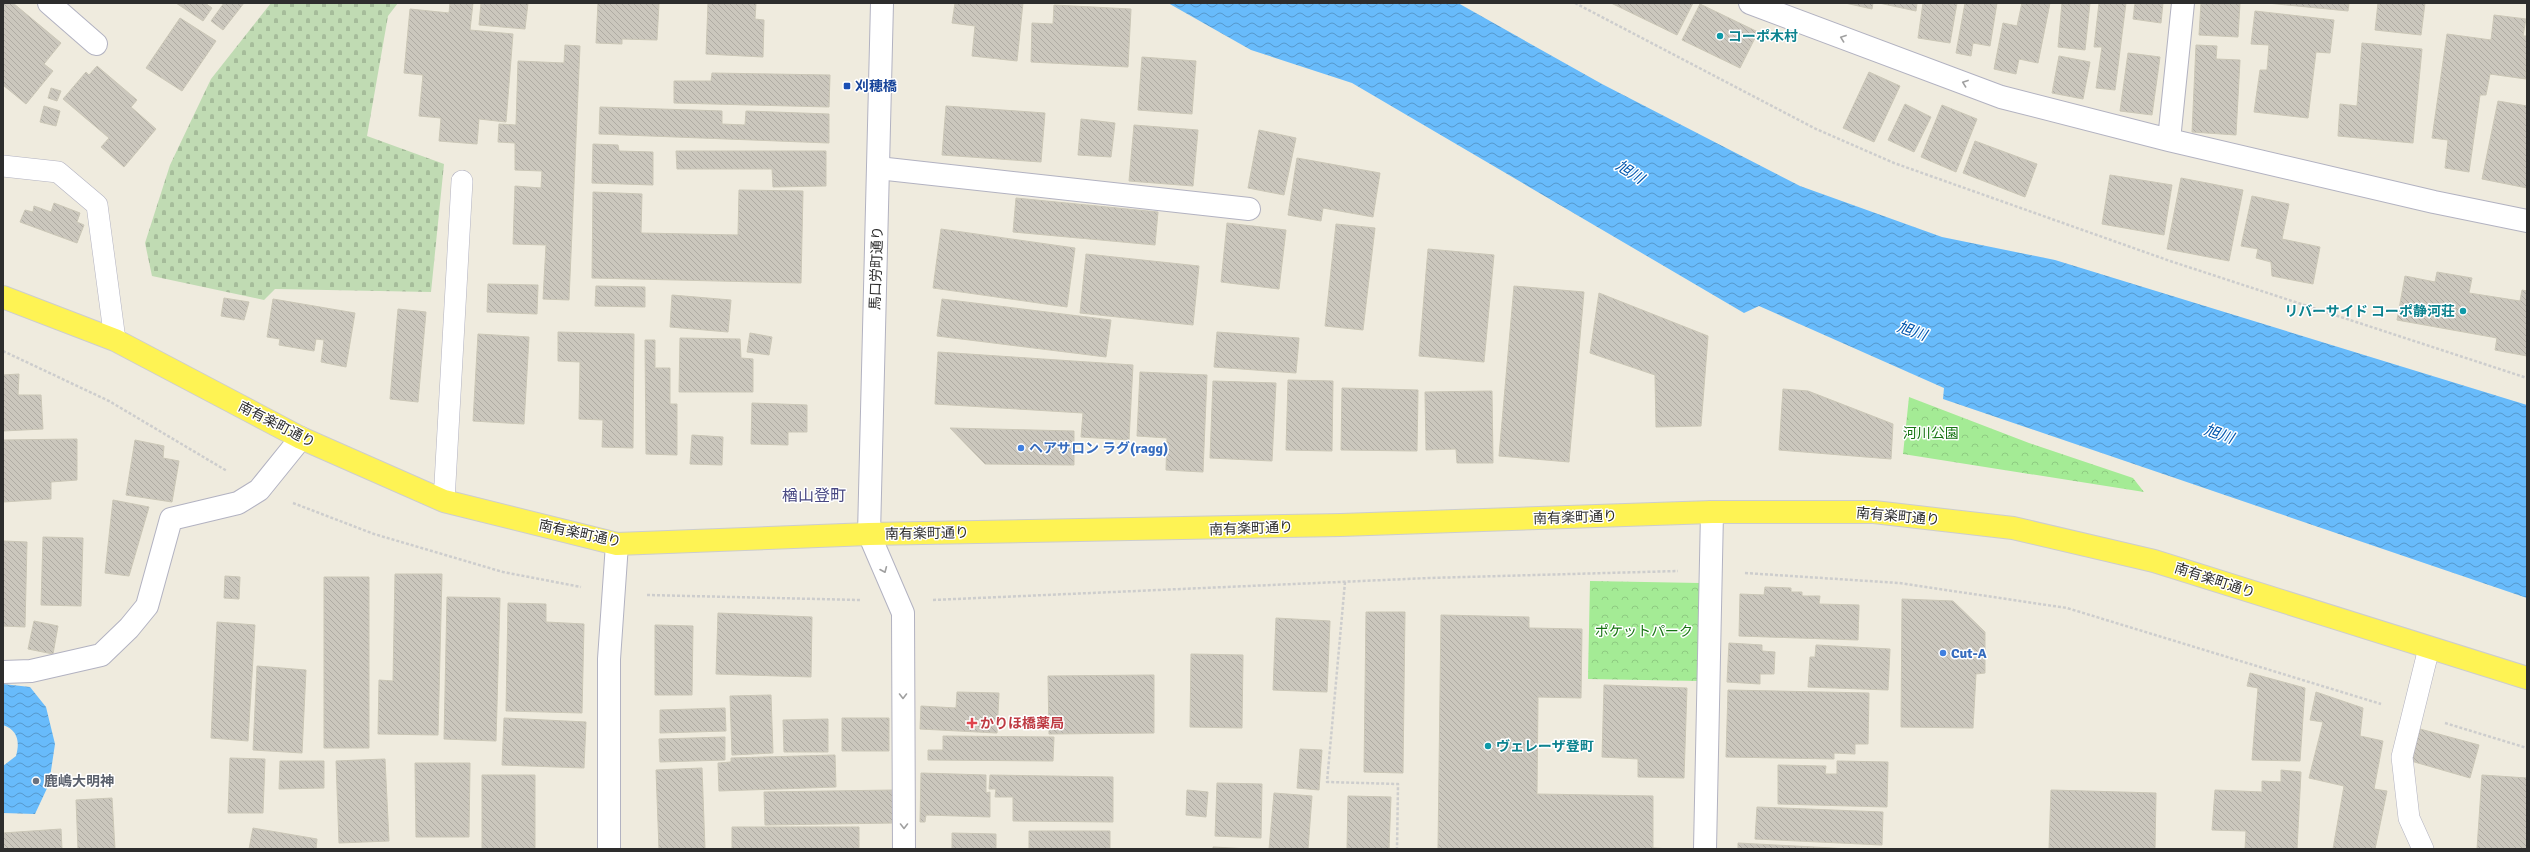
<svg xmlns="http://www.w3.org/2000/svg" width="2530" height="852" font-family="Signika,'Noto Sans JP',sans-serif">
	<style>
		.cemetery { fill: url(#cemetery-stones) }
		.park { fill: url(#park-crowns) }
		.water { fill: url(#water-waves) }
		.building { fill: url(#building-back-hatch); stroke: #cbc7b7 }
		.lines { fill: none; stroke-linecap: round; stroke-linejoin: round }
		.service-casing { stroke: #b2b2c1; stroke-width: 22 }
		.minor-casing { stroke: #b2b2c1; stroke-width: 24 }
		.tertiary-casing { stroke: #b2b2c1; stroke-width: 24 }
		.primary-casing { stroke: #cdcdcd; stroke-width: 24 }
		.path { stroke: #cdcdcd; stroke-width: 2.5; stroke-dasharray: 3 2; stroke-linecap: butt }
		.service { stroke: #fff; stroke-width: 21 }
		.minor { stroke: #fff; stroke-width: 22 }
		.tertiary { stroke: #fff; stroke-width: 22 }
		.primary { stroke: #fef354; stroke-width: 22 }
		.oneway { stroke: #a0a0a0 }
		.culture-dot { fill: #0f9aa8; stroke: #fff; stroke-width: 1.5 }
		.transit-dot { fill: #1a4fb4; stroke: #fff; stroke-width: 1.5 }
		.shop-dot { fill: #3f7fe0; stroke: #fff; stroke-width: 1.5 }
		.health-dot { fill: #e0444e; stroke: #fff; stroke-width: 1.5 }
		.worship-dot { fill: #6b7280; stroke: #fff; stroke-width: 1.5 }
		.labels { text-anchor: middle; stroke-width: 3; stroke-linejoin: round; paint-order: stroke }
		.culture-label { font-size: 14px; font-weight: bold; fill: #0d838f; stroke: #fff; text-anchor: start }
		.transit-label { font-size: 14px; font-weight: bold; fill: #164399; stroke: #fff; text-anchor: start }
		.street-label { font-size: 14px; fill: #2d2d2d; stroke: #fff }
		.park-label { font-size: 14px; fill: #177313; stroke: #fff }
		.shop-label { font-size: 14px; font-weight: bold; fill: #366cbe; stroke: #fff; text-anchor: start }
		.health-label { font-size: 14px; font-weight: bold; fill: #be3a42; stroke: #fff; text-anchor: start }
		.worship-label { font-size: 14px; font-weight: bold; fill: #5b616d; stroke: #fff; text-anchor: start }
		.water-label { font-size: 15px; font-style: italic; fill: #0055ad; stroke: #fff }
		.quarter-label { font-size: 16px; fill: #484883; stroke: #fff }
	</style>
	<defs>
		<pattern id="cemetery-stones" width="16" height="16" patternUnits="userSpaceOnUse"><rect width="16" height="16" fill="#c0dbb3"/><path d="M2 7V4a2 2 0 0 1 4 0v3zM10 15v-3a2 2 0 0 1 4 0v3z" fill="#a5bc9a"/></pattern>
		<pattern id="park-crowns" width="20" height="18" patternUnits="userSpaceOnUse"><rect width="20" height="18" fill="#a4eb95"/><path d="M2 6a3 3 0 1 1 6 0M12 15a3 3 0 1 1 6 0" fill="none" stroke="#8eca81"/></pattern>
		<pattern id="water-waves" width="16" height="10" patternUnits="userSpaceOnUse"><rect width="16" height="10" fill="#68bbfb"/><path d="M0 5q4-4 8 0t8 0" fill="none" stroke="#5698cc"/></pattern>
		<pattern id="building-back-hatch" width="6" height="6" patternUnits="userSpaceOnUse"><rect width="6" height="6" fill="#cbc7bd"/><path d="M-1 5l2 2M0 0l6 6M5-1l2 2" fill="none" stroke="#afaba3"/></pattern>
	</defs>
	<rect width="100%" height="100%" fill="#efebde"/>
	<!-- cemetery -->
	<path class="cemetery" d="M271,3H398L388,16L367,136L444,164L431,292L275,289L264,300L152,276L145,243L170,165L211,79Z"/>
	<!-- park -->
	<path class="park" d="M1909,397L2029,443L2133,478L2144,492L1903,454Z
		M1590,581L1700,583L1698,681L1588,679Z"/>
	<!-- water -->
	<path class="water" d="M1168,3H1458L1602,84L1800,186L1942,237L2055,260L2527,405V598L1943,399L1944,388L1759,306L1744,313L1352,83L1251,50Z
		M3,684L30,687L46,707L55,744L49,784L35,814L3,813V766L16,756C20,742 18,730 3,725Z"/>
	<!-- building -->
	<path class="building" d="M3,3H13L61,43L44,64L53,71L26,104L3,85Z
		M176,3H205L212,8L203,21Z
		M224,3H244L223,30L211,21Z
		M450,3H473L470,30L513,34L506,122L479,119L477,144L439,141L441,118L419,116L423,75L404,73L410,9L449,13Z
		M481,3H528L525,29L479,25Z
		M598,3H659L657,40L622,39V44L596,43Z
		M705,3H756L755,19L764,20L763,57L706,54L708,3Z
		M955,3H1023L1017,61L972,56L975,26L952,23Z
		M1611,3H1693L1677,35Z
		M1845,3H1873L1872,9Z
		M1879,3H1917L1916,11Z
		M1923,3H1957L1950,43L1918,38Z
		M1965,3H1997L1990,46L1973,43L1971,56L1956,53Z
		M2022,3H2050L2038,63L2019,59L2016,74L1994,69L2003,23L2017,26Z
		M2062,3H2090L2085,50L2058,47Z
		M2099,3H2126L2115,90L2096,88L2102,47H2094Z
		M2135,3H2163L2161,23L2133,19Z
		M2201,3H2240L2238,37L2199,35Z
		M2267,3H2349L2348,11Z
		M2378,3H2425L2421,35L2375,30Z
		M1700,4L1758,32L1740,68L1682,40Z
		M1054,5L1131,9L1128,67L1031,62L1032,23L1053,24Z
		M2255,11L2334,20L2330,53L2316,52L2308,118L2254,112L2260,70H2267L2269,45L2251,44Z
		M2494,15L2526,19L2523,36H2527L2526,79L2490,74L2486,95H2480L2469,172L2445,168L2448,140L2432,138L2447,34L2491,40Z
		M180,18L216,41L182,91L146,68Z
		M2362,43L2422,49L2413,143L2338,136L2340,104L2357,106Z
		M565,45L580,46L569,300L543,299L546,245L513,244L515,186L541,188L542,171L515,170V143L498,142L499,124L516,125L518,61L564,63Z
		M2196,45L2217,46L2216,59L2240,60L2236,135L2192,132Z
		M2128,53L2160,57L2152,115L2120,111Z
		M2059,56L2090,62L2083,99L2052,93Z
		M1142,57L1196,61L1192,114L1138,110Z
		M97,66L137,100L131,107L156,129L124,167L101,147L109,138L63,99L86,72L89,75Z
		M1869,72L1900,86L1874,142L1843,128Z
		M712,73L830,75L829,107L674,103V81H711Z
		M51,88L61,91L57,101L48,98Z
		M2498,101L2527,106V188L2482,179Z
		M1905,104L1931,117L1914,152L1888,140Z
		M1942,105L1977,119L1956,172L1921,157Z
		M44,106L60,111L56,126L40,122Z
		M946,106L1045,113L1041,162L942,155Z
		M600,107L722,111V124L745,125L746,111L829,114V143L599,134Z
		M1081,119L1115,123L1111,157L1078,155Z
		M1134,125L1198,130L1193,186L1129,181Z
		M1259,130L1296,138L1284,195L1248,188Z
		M1975,141L2037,164L2025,197L1963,173Z
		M593,144L618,145L619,151L653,152V185L592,183Z
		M676,151H826V186L773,187L772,169H677Z
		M1297,158L1380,173L1373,217L1323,208L1321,221L1288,215Z
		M2110,175L2172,185L2164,235L2102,224Z
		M2181,178L2243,190L2229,261L2167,249Z
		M739,190L803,191L801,283L592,278L593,192L642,194L641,233L738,235Z
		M2252,196L2289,204L2282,239L2320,247L2313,284L2272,276L2271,262L2256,258L2258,249L2241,246Z
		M1016,198L1158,212L1155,245L1013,232Z
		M54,203L80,213L77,222L84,225L77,243L20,222L25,210L33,212L34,206L51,212Z
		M1227,223L1286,230L1279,289L1221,282Z
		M1336,224L1375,228L1363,330L1325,326Z
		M941,229L1075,248L1067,307L933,288Z
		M1428,249L1494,255L1484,362L1419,356Z
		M1086,254L1199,266L1193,325L1080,313Z
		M2437,272L2472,278L2469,293L2520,301L2522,290L2527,291V356L2495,350L2497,338L2397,320L2405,276L2435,282Z
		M488,284L538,285L537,314L487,312Z
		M596,286L645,287V307L595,306Z
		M1514,286L1584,292L1569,462L1499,456Z
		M1599,293L1708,336L1701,426L1656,427L1655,375L1590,353Z
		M672,295L731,300L728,332L670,327Z
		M224,298L249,302L244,320L221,316Z
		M273,299L355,313L346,367L321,362L324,340L316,339L314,351L279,345L280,339L267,337Z
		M942,299L1111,320L1106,357L937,336Z
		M398,309L426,312L418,402L390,399Z
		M558,332L634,334L633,448L602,447L603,420L579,419L580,362L558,361Z
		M1217,332L1299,338L1296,373L1214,367Z
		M750,333L772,337L769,355L747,352Z
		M478,334L529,337L524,424L473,421Z
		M680,338L740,339L741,358L753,359V392H679Z
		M645,340H655V368H670V404H677V455L646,454Z
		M938,352L1133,365L1129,440L1081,437L1083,413L935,404Z
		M1140,372L1207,375L1203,472L1166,470L1167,438L1137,436Z
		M19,374L18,395H41L43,429L3,431V375Z
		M1288,380L1333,381L1332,451L1286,450Z
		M1213,381L1276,383L1272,461L1210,458Z
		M1342,388L1418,390L1417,451L1341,450Z
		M1783,389L1808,391L1893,424L1891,459L1779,450Z
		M1492,391L1493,463H1457L1456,449L1426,450L1425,392Z
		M752,403L807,405V432H788V445L751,444Z
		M950,428L1074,431V465L985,464Z
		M692,435L723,437L722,465L690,464Z
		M77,439V480L51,482V499L3,502V440Z
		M135,440L164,446L163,458L179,461L172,502L126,495Z
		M113,500L149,507L129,576L105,573Z
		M43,537L83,538L81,606L41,605Z
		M3,541L27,542L25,627L3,626Z
		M395,574H442L438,735L378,734L379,680L393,681Z
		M225,576L240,577L239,599L224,598Z
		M324,577H369V748H324Z
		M1765,587L1791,588V592H1802V596H1820L1819,604L1859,605L1858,640L1739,636L1740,594L1764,595Z
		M447,597L500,598L496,741L444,739Z
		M1902,599L1953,601L1985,632V673L1976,674L1973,728L1901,727Z
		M508,603L546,604V622L584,624L582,713L506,711Z
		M1366,612H1405L1403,773L1364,772Z
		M718,613L812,617L811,677L716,674Z
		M1441,615L1529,617V628L1582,629L1581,698L1538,697L1537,794L1653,796V848L1672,849H1438Z
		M1276,618L1330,621L1327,692L1273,690Z
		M34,621L58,626L53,654L28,649Z
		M217,622L255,625L248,741L211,738Z
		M655,625L693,626L692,695H655Z
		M1729,643L1762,645V651L1775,652L1774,674H1760V684L1727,682Z
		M1816,645L1890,649L1888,690L1808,687L1810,657H1815Z
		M1191,654L1243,655L1242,728L1190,727Z
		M257,666L306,670L302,753L253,750Z
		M2250,673L2305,688L2300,761L2252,760L2258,688L2247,686Z
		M1154,675V733L1049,734L1048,676Z
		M1604,685L1687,688L1684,778L1638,777V759L1602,757Z
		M1728,690L1869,693L1868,744H1855V754L1834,753V759L1726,757Z
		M957,692L999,693L997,733L920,729L921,706L956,708Z
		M2316,692L2363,708L2360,736L2383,741L2374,789L2387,791L2375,849H2333L2344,786L2309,778L2323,722L2310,720Z
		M771,695L773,753L732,755L730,696Z
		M725,708L726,731L660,733V710Z
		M504,718L586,722L584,768L502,765Z
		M842,718H889V751H842Z
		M828,719V752H784L783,720Z
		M2420,729L2479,745L2470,778L2411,761Z
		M943,736L1054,737L1053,761L928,760V750H943Z
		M725,737V760L660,762L659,739Z
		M1300,749L1322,750L1319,790L1297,788Z
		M835,755L836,787L719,791L718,763L731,762V758Z
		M230,758L265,759L263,813H228Z
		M385,759L389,841L339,843L336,761Z
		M280,761H324V788L279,789Z
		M1837,761L1888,762L1887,807L1778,804V765L1826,766L1825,774H1837Z
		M415,763H470L469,837H416Z
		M702,768L705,849H659L656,770Z
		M2281,770L2301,772L2297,849H2245L2246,831L2212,830L2215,790L2262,792V781L2281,782Z
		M921,773L986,775V793L990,792V817L926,815L925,822H920Z
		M482,775H535V849H482Z
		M990,775L1113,777V822L1013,821V797H995L996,789H989Z
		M2482,775L2527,778V849H2477Z
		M1217,783L1262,784L1261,838L1215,836Z
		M894,790L895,823L765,825L764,792Z
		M1187,790L1208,792L1206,817L1186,815Z
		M2051,790L2156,793L2155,849H2049Z
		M1274,793L1312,796L1308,849H1269Z
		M1348,796L1391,797L1389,849H1347Z
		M112,798L115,849H78L76,800Z
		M1757,807L1883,812L1882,845L1755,839Z
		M732,827H859V849H732Z
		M253,828L317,839L316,849H249Z
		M61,829L62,849H3V833Z
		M1029,831H1110V849H1029Z
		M952,833L996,834V849H952Z
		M1738,843L1851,849H1738Z
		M1213,847L1250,849H1213Z"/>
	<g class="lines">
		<defs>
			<path id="service" d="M3,166L58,172L97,205L115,340
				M444,501L462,181
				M2423,849L2409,818L2402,757L2429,648"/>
			<path id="minor" d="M49,3L96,44
				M1750,3L2001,97L2169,140L2434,202L2527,221
				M2169,140L2183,3
				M878,168L1249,209
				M869,534L903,613L904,849
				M3,672L31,671L101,655L129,628L147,606L171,519L238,503L259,490L301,438
				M1705,849L1712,512"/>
			<path id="tertiary" d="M869,534L882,3
				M609,849V659L617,544"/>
			<path id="primary" d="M3,297L115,340L301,438L444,501L617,544L869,534L1341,525L1712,512H1874L2013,528L2154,561L2527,678"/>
		</defs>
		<!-- service casing -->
		<use href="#service" class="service-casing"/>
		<!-- minor casing -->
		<use href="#minor" class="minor-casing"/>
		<!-- tertiary casing -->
		<use href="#tertiary" class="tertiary-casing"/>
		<!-- primary casing -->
		<use href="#primary" class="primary-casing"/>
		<!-- path -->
		<path class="path" d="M1575,3L1816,129L1894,163L2170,261L2527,378
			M3,351L109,401L227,471
			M293,503L374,534L503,572L581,587
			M1745,573L1899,583L2067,608L2381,704
			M1345,582L1327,782L1398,784L1397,849
			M647,595L860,600
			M933,600L1429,578L1678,571
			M2445,723L2527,748"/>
		<!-- service -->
		<use href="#service" class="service"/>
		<!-- minor -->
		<use href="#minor" class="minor"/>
		<!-- tertiary -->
		<use href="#tertiary" class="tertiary"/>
		<!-- primary -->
		<use href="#primary" class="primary"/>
	</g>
	<!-- one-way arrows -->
	<defs><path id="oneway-chevron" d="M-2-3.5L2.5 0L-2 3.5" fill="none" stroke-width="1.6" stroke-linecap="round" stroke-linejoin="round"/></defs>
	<g class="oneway">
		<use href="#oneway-chevron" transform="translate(1843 38) rotate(-160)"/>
		<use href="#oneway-chevron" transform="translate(1965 83) rotate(-160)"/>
		<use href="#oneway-chevron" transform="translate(884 570) rotate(67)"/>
		<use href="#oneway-chevron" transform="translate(903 696) rotate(90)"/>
		<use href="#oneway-chevron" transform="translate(904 826) rotate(90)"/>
	</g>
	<!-- markers -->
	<g class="culture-dot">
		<circle cx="1720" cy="36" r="4"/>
		<circle cx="2463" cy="311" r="4"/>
		<circle cx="1488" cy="746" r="4"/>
	</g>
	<rect class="transit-dot" x="843" y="82" width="8" height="8" rx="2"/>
	<g class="shop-dot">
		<circle cx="1021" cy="448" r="4"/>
		<circle cx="1943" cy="653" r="4"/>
	</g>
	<path class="health-dot" d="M970 717h4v4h4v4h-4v4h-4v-4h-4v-4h4z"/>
	<circle class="worship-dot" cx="36" cy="781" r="4"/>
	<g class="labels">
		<!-- culture labels -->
		<g class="culture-label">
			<text x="1728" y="41">コーポ木村</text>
			<text x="2455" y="316" text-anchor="end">リバーサイド コーポ静河荘</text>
			<text x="1496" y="751">ヴェレーザ登町</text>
		</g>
		<!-- transit labels -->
		<g class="transit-label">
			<text x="855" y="91">刈穂橋</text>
		</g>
		<!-- street labels -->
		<g class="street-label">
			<text transform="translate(876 268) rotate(-88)" y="5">馬口労町通り</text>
			<text transform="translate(277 424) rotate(27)" y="5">南有楽町通り</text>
			<text transform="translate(1898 516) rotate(5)" y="5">南有楽町通り</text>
			<text transform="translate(1575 517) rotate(-2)" y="5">南有楽町通り</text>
			<text transform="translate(1251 528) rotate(-2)" y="5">南有楽町通り</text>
			<text transform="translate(580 533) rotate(12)" y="5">南有楽町通り</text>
			<text transform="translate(927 533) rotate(-1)" y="5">南有楽町通り</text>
			<text transform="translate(2215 580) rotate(18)" y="5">南有楽町通り</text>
		</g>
		<!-- park labels -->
		<g class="park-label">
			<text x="1931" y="438">河川公園</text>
			<text x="1644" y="636">ポケットパーク</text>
		</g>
		<!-- shop labels -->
		<g class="shop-label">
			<text x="1029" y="453">ヘアサロン ラグ(ragg)</text>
			<text x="1951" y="658">Cut-A</text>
		</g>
		<!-- health labels -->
		<g class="health-label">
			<text x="980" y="728">かりほ橋薬局</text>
		</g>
		<!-- worship labels -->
		<g class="worship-label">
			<text x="44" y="786">鹿嶋大明神</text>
		</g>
		<!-- water labels -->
		<g class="water-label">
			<text transform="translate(1630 172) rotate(32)" y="5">旭川</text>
			<text transform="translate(1912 331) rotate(19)" y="5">旭川</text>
			<text transform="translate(2219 434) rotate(19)" y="5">旭川</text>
		</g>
		<!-- quarter labels -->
		<g class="quarter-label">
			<text x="814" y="501">楢山登町</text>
		</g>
	</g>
	<!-- border -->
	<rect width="2530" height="852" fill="none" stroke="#2d2d2d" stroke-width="8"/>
</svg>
